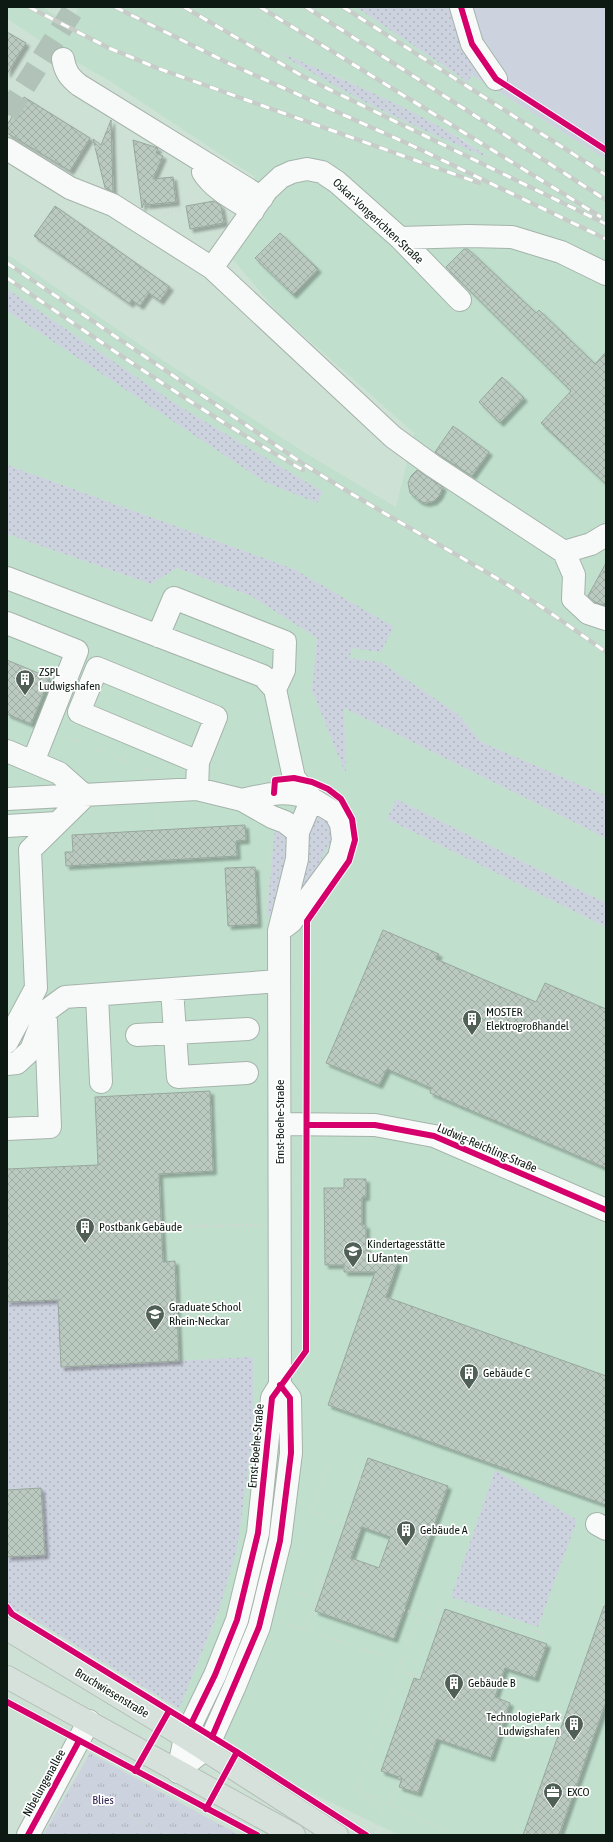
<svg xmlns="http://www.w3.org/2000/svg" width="613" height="1842" font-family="'Asap Condensed',sans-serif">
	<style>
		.built { fill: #c0e0cd; fill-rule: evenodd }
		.grass { fill: url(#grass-dots) }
		.park { fill: url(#park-tufts) }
		.pitch { fill: #cdd2df }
		.building { fill: url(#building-cross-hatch); stroke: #98a79d; fill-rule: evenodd; filter: url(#shadow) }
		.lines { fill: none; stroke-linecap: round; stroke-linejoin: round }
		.minor-tunnel { stroke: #b1c3b8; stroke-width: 22; stroke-dasharray: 22 11; stroke-linecap: butt }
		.minor-casing { stroke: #a5b3ab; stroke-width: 24 }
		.major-casing { stroke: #b4beb8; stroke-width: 24 }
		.path { stroke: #d0d5d2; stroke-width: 2.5; stroke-dasharray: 1 3; stroke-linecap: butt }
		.minor { stroke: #f8faf9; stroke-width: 22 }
		.major { stroke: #d6e1dc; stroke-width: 22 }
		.rail-casing { stroke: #c6ccc8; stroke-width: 4.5 }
		.rail { stroke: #fff; stroke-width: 3; stroke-dasharray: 9; stroke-linecap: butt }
		.cycleway-casing { stroke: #fff; stroke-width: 8 }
		.cycleway { stroke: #d6006c; stroke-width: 6 }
		.labels { text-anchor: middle; stroke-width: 3.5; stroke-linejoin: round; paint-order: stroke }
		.street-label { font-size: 12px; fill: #0d1a13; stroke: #fff }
		.poi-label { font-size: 12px; fill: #0d1a13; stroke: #fff; text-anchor: start }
		.park-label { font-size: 12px; fill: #322354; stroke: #fff }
	</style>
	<defs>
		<pattern id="grass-dots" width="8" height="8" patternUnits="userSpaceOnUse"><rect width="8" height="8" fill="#cdd2df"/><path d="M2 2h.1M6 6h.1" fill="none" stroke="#afb4be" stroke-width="1.8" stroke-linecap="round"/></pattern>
		<pattern id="park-tufts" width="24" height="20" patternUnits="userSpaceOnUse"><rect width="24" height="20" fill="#cdd2df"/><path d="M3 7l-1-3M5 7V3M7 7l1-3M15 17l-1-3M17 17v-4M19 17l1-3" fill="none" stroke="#afb4be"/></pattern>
		<pattern id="building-cross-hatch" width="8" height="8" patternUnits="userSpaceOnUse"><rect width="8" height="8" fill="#bacac1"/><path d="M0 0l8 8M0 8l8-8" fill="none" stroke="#9fada5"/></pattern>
		<filter id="shadow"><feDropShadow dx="3.5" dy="3.5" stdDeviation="1" flood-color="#0004"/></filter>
	</defs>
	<rect width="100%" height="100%" fill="#cee1d5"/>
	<!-- built -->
	<path class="built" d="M7,7H42L69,23L78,10L74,7H356L468,82L472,75L606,159V796L481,742L459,715L381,662L350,658L346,600L294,569L7,465V311L45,336L323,492L179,406L7,289V254L164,361L307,454L396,507L414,433L277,312L220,244L255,177L108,80L53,49L7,19ZM279,53L339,77L401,107L463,139L489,158L343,90Z
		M7,534L151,584L176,568L251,596L317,638L312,690L346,774L344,708L606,838V903L396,799L387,819L606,927V1835H399L214,1746L179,1709L219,1611L7,1570Z"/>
	<!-- grass -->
	<path class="grass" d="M356,7H467L483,54L468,82Z
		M276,51C349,82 426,113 491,159C417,129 344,94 276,51Z
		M7,289L179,406L323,492L317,503L263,481L7,311Z
		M7,465L294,569L394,627L381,652L351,648L350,658L381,662L459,715L481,742L606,796V838L344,708L346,775L312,690L317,638L251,596L177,568L151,584L7,534Z
		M396,799L606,903V927L387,819Z
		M322,816L332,821V839L312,876L292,897L313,818Z
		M275,826L291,841L273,919L267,915Z
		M58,1300L61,1367L253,1357V1434L237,1549L219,1610L179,1709L20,1611L7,1619V1302Z
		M495,1470L577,1520L538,1627L451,1597Z"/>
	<!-- park -->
	<path class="park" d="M90,1753L239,1835H43Z"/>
	<!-- pitch -->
	<path class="pitch" d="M467,7H606V159L472,75L483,54Z"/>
	<!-- building -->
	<path class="building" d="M7,32L26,43L7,74Z
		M24,97L90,138L70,171L7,133V125Z
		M111,120L113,192L105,188L93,139L101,145Z
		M133,140L158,148L156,153L163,156L153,179L173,177L176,202L146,205L145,200L142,208Z
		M214,201L221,206L224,223L190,229L186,206Z
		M55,206L170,287L160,301L149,293L140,306L132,300L130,304L34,236Z
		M280,233L318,269L293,295L255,258Z
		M464,249H468L536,313L539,310L595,364L606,352V484L541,423L571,391L446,267Z
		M502,377L524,398L500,423L479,402Z
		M453,426L489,452L472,476L435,452Z
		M417,470L443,487L439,496L434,501L426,503L419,501L410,493L408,483L411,476Z
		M606,563V606L595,602L588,596Z
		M7,660L50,678L31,724L7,714Z
		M245,825L246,840L236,841L237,856L66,866L65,852H73L72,835Z
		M255,867L258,924L228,926L225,868Z
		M383,930L439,954L436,959L536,1002L545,983L606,1009V1168L430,1093L431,1088L387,1069L379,1085L326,1063Z
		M210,1091L213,1171L159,1174L163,1262L175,1261L179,1361L61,1367L58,1300L7,1302V1169L98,1165L95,1097Z
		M344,1179H366V1197H362V1225H366V1250L398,1262L386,1297L606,1376V1505L328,1405L375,1272H344V1265H325L324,1188H344Z
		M368,1458L448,1486L394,1639L315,1611ZM362,1527L390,1537L379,1568L351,1558Z
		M41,1488L45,1555L7,1557V1490Z
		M604,1606H606V1702L559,1835H523Z
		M445,1609L547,1644L535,1678L505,1668L495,1697L510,1703L491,1758L437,1739L418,1793L399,1787L402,1778L381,1771L414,1678L420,1680Z"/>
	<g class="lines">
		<!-- minor-tunnel -->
		<path class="minor-tunnel" d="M7,114L75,7"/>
		<defs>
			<path id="minor" d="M461,7L472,44L496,79
				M63,59C65,71 69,77 79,85L262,198
				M7,149L70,188L113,205L212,268L393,437L433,466L564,552L574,575L573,599L588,613L606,619
				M203,172C214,190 236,200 253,211
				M400,238L469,236L512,237L561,252L606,274
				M212,268L267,190L281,177L292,172L307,169L322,172L337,182L400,238L460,300
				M564,552L591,544L606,535
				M7,578L263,676L275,689L294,778L312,799
				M7,623L77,651L33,762L59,773L85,796
				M158,636L174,598L285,642L284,670L275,689
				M7,751L33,762
				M197,789L198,762L216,717L97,668L79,712L198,762
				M7,799L197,789L242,800L272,817L285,822L298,832
				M242,800C267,794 286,789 312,799
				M7,826L57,823
				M172,989L178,1077L247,1073
				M97,995L101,1082
				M137,1035L248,1029
				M7,1042L36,988L30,850L85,796
				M7,1064L17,1063L31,1050L46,1011L65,997L279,981
				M280,1124L375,1125L434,1136L606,1210
				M7,1129L50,1127L46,1021
				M597,1524L606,1529
				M190,1761L204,1750L212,1737L234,1688L259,1627L280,1541L291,1453L290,1398L280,1385
				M178,1772L185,1737L215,1675L237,1620L258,1533L272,1398L280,1385L279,931L297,859L298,832L312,799L335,813L341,824L343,840L339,857L291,922L279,931
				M28,1835L89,1721"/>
			<path id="major" d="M7,1629L185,1737L337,1835
				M7,1677L294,1835"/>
		</defs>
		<!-- minor casing -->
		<use href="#minor" class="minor-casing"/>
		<!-- major casing -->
		<use href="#major" class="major-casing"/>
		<!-- path -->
		<path class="path" d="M80,171L108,126
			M164,214L181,209
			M63,735L149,771
			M156,810L157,825
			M264,906L270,837
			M162,1227L261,1225
			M328,1467L312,1512L337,1522
			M353,1476L361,1479
			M316,1579L325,1582
			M287,1590L310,1596
			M404,1610L440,1622
			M419,1615L356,1788L443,1830
			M434,1620L442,1599L555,1638
			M279,1621L402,1662
			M305,1630L322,1581
			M399,1670L421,1678
			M383,1713L404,1721
			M76,1785L164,1835
			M356,1788L354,1792L384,1810L371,1835
			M388,1804L400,1777"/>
		<!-- minor -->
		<use href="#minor" class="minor"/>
		<!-- major -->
		<use href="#major" class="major"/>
		<defs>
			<path id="rail" d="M29,7L109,48L157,68L479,183
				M115,7L230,64L413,146L606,239
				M184,7L304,77L606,224
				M260,7L601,217
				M306,7L606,200
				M343,7L606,175
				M7,263L305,465C366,504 430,539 493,576C532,599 569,626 606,652
				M7,278C104,344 201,412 303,470"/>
		</defs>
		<!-- rail casing -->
		<use href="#rail" class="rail-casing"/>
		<!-- rail -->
		<use href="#rail" class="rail"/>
		<defs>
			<path id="cycleway" d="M461,7L472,44L496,79L606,150
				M307,1125H375L434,1136L606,1210
				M7,1607L12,1614L237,1752L366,1835
				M7,1702L257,1835
				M191,1724L215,1675L237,1620L258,1533L272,1398L306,1351L307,921L349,861L355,840L352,819L341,799L328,789L312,782L294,778L275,780L274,793
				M212,1737L259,1627L280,1541L291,1453L290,1398L280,1385
				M135,1771L169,1711
				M206,1809L237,1752
				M28,1835L79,1741"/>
		</defs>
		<!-- cycleway casing -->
		<use href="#cycleway" class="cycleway-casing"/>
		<!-- cycleway -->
		<use href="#cycleway" class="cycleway"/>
	</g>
	<!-- icons -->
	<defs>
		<symbol id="building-pin" viewBox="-11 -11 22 30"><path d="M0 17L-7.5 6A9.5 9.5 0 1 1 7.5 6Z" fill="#516057" stroke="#fff"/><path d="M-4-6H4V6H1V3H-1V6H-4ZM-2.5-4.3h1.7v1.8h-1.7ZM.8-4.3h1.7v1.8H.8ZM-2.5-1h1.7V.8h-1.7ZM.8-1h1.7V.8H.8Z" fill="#fff"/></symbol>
		<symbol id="school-pin" viewBox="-11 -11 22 30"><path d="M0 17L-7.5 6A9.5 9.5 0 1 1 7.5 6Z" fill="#516057" stroke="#fff"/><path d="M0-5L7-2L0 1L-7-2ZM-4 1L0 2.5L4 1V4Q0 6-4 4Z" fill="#fff"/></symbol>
		<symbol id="university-pin" viewBox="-11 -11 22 30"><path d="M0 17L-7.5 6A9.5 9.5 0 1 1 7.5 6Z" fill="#516057" stroke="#fff"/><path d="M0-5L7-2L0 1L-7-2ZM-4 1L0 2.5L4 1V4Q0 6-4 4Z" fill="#fff"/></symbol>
		<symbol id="office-pin" viewBox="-11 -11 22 30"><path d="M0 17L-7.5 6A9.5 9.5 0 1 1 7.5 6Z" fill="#516057" stroke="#fff"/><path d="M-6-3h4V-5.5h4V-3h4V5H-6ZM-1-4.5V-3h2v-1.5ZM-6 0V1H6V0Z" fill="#fff"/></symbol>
	</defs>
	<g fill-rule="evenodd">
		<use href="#building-pin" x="14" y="668" width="22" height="30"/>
		<use href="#building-pin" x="461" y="1008" width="22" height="30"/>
		<use href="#building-pin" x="74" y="1216" width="22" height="30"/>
		<use href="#school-pin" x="342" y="1240" width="22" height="30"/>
		<use href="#university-pin" x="144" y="1303" width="22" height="30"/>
		<use href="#building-pin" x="458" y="1362" width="22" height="30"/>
		<use href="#building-pin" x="395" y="1519" width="22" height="30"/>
		<use href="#building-pin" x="443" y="1672" width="22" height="30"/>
		<use href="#building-pin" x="563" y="1713" width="22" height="30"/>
		<use href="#office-pin" x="542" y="1781" width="22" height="30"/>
	</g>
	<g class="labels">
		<!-- street labels -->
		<g class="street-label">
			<text transform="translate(378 221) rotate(43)" y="4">Oskar-Vongerichten-Straße</text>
			<text transform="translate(280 1122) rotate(-90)" y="4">Ernst-Boehe-Straße</text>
			<text transform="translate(487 1148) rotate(23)" y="4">Ludwig-Reichling-Straße</text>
			<text transform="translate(256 1446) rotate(-85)" y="4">Ernst-Boehe-Straße</text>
			<text transform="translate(112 1693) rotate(31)" y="4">Bruchwiesenstraße</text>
			<text transform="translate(44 1783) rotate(-61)" y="4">Nibelungenallee</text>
		</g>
		<!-- poi labels -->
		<g class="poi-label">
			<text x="39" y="676">ZSPL<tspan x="39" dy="14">Ludwigshafen</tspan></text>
			<text x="486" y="1016">MOSTER<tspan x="486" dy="14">Elektrogroßhandel</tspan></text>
			<text x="99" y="1231">Postbank Gebäude</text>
			<text x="367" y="1248">Kindertagesstätte<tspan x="367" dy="14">LUfanten</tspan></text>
			<text x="169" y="1311">Graduate School<tspan x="169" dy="14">Rhein-Neckar</tspan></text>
			<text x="483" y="1377">Gebäude C</text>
			<text x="420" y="1534">Gebäude A</text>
			<text x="468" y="1687">Gebäude B</text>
			<text x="560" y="1721" text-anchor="end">TechnologiePark<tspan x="560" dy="14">Ludwigshafen</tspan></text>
			<text x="567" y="1796">EXCO</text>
		</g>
		<!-- park labels -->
		<g class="park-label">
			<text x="103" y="1804">Blies</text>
		</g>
	</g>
	<!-- border -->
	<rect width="613" height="1842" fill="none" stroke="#0d1a13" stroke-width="16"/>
</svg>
